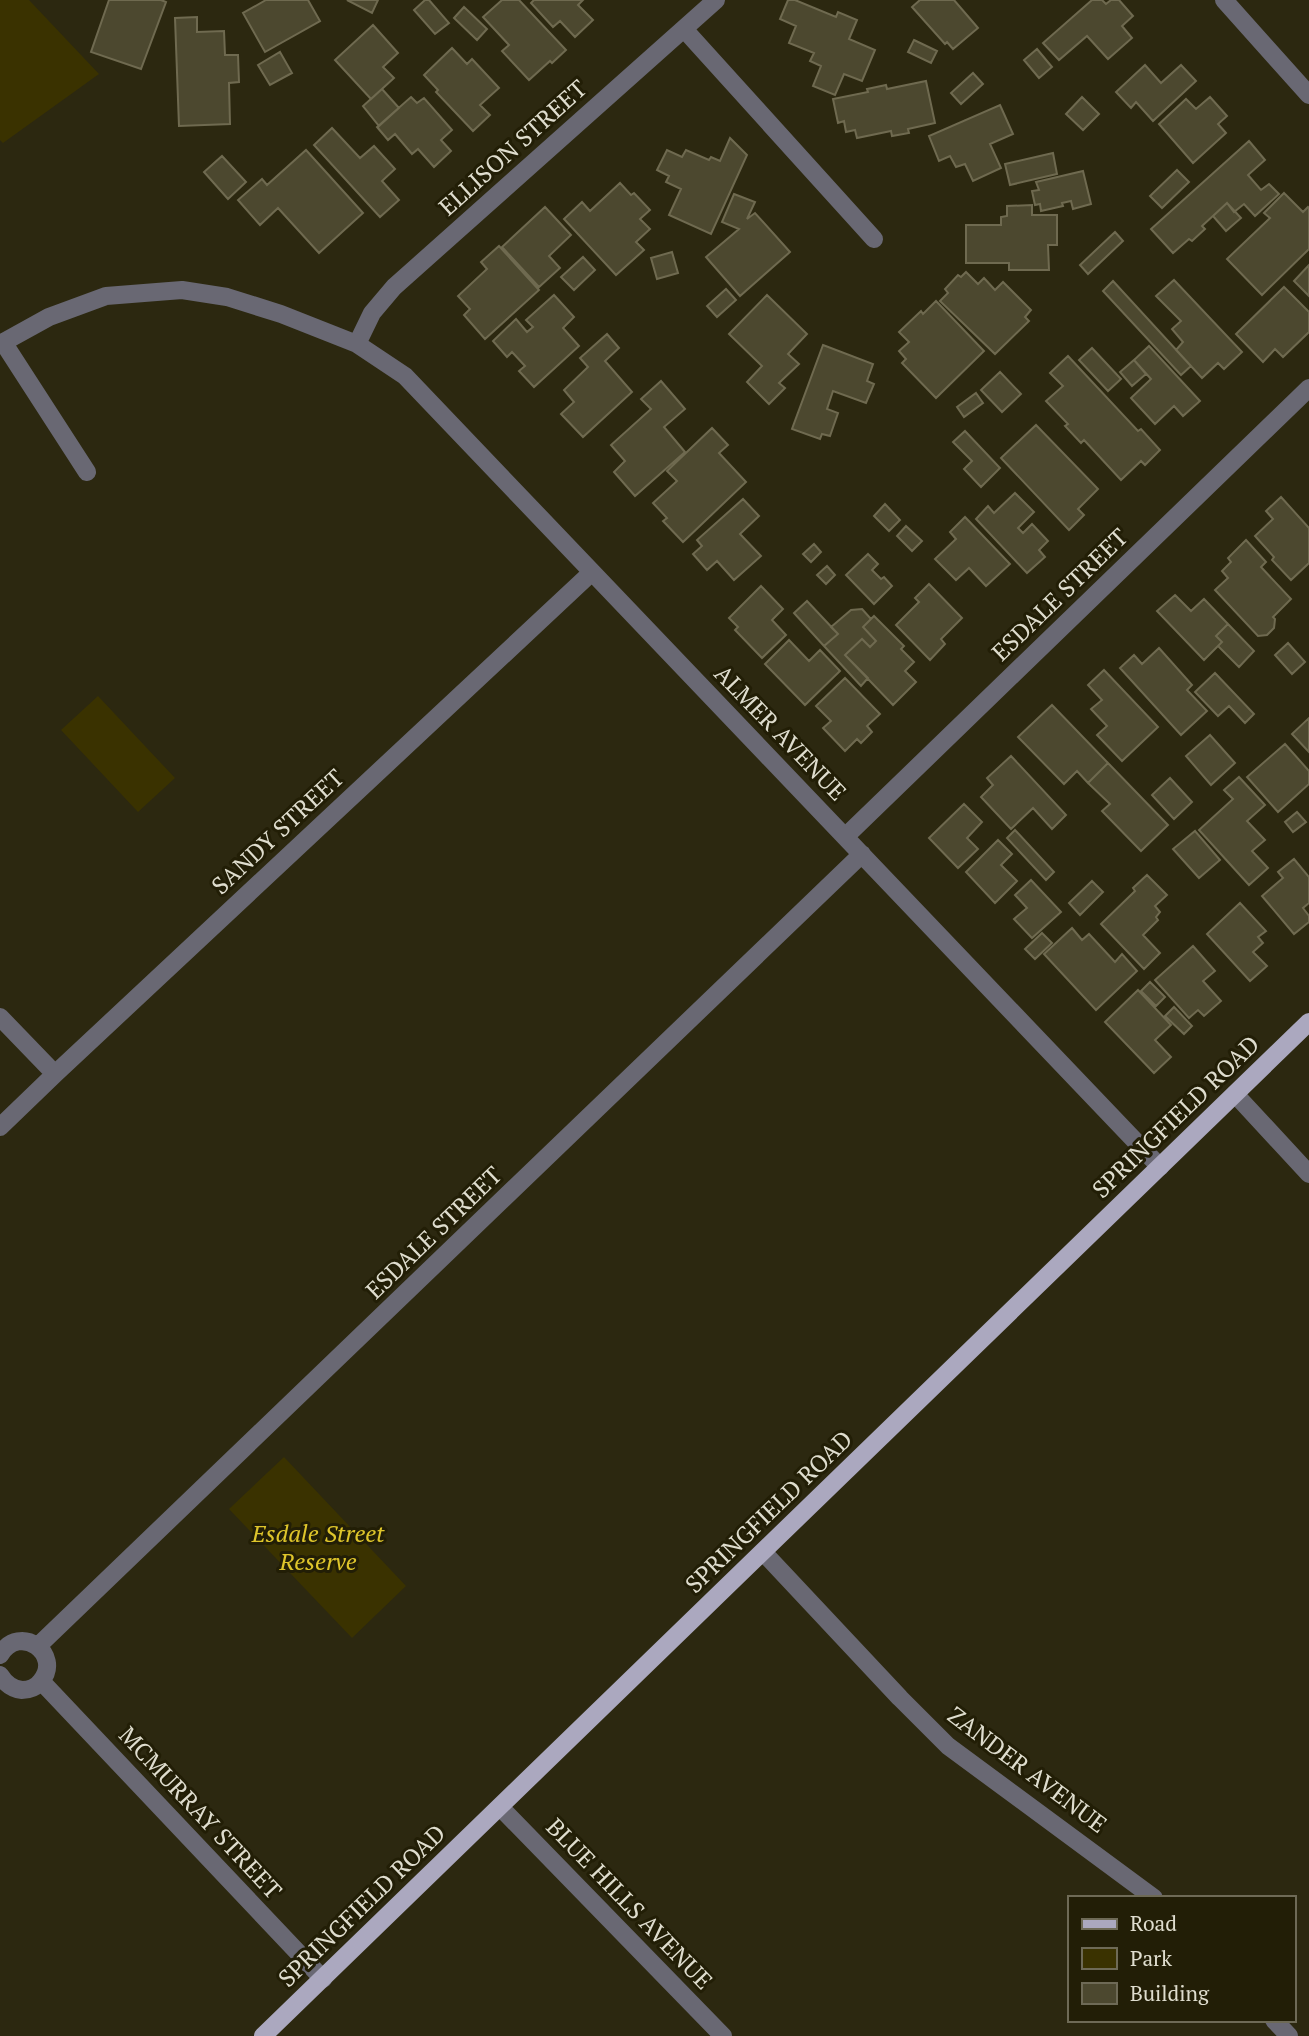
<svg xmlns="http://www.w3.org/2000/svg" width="1309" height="2036" font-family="'PT Serif',serif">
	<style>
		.green { fill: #3a3200 }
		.building { fill: #4c482f; stroke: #6f6a50; stroke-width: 2 }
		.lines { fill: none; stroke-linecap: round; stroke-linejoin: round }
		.minor { stroke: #696873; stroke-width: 18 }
		.major { stroke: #aba8bf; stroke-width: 18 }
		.labels { text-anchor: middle; stroke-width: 6; stroke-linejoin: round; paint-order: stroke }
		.street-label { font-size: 24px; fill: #dfddce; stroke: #221e06 }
		.park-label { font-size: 24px; font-style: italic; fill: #dec52b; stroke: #221e06 }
	</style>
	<rect width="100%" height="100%" fill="#2c2810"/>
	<!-- green -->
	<path class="green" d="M0,0H29L99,74L3,143L0,140Z
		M98,696L175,778L138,812L61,730Z
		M284,1457L406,1586L352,1638L229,1509Z"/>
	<!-- building -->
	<path class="building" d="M109,0H161L166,2L141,69L91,52Z
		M266,0H308L320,21L265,52L243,13Z
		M347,0H378L372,13Z
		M425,0H429L449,23L435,34L414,10Z
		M502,0H519L566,50L552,63L550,61L529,80L502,51L509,45L483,17Z
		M534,0H583L578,5L593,20L575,37L560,21L553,27L531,3Z
		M788,0H795L836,17L838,12L857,20L849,39L875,50L862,81L844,74L835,95L813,86L821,66L810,61L814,53L789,43L796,26L780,19Z
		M920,0H954L978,28L953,49L947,42L945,44L912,7Z
		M1092,0H1102L1106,4L1111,0H1119L1133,16L1122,26L1132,38L1108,59L1087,36L1059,60L1043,43Z
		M464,7L487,29L477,40L454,18Z
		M197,17V32L224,31L225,55H238L239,82L229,83L230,124L179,126L175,18Z
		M373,25L398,53L383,67L394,78L371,99L335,60Z
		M914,40L937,51L931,63L908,52Z
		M452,48L467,64L472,59L499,88L480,105L490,115L473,131L436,92L438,90L424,75Z
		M1037,49L1052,67L1039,78L1024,60Z
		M280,52L292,73L270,85L258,65Z
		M1145,65L1161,83L1181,65L1196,81L1153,121L1136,102L1131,108L1116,92Z
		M973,73L983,84L961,104L951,93Z
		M926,81L935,123L908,129L909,133L892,136L891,131L857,138L855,130L846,132L844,121L838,123L833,99L868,92L867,89L886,85L887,89Z
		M382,89L399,108L379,126L363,106Z
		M411,97L417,103L424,98L452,130L441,140L451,151L434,167L418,149L412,154L395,134L388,140L377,127Z
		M1082,97L1099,114L1083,130L1066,114Z
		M1210,97L1227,116L1218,124L1226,133L1193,163L1159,124L1186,99L1196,109Z
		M1000,105L1013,134L990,144L1001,168L973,181L965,164L956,167L950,156L939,161L929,136Z
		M332,128L360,158L374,146L395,169L382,181L399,200L380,217L314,145Z
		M730,138L747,155L711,234L669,215L681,189L666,182L669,176L657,170L667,150L682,157L686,150L709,160L711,157L720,161Z
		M1249,141L1265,160L1248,175L1261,190L1269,184L1279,194L1255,216L1244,204L1234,212L1227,203L1202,226L1205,229L1192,241L1189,239L1173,253L1151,229Z
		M306,150L363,213L319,253L278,208L260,225L238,200L262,179L267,185Z
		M1053,153L1057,174L1010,185L1005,164Z
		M222,156L246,182L228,199L204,172Z
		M1177,170L1189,182L1162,208L1150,196Z
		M1083,171L1091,204L1073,209L1071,201L1062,203L1063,206L1041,211L1040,204L1035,205L1032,191L1039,190L1036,182Z
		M620,183L631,195L634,193L650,210L640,219L650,229L636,242L644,250L616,275L564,219L582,202L590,211Z
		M1284,193L1303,212L1308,207L1309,208V249L1262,295L1227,259L1270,218L1264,213Z
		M734,194L755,202L747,219L755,213L790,252L740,296L706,257L739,229L722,222Z
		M1227,203L1241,218L1226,231L1213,216Z
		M1032,205V215H1057V245H1048L1049,270H1009V263H966V225H1001V217L1007,216V206Z
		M545,207L571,235L549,256L560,268L539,287L502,247Z
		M1115,232L1123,241L1088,274L1080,265Z
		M499,246L539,290L485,339L464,315L470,309L458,296L487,269L481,262Z
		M672,252L678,273L657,279L651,258Z
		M583,257L595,270L574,290L561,277Z
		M1309,265V296L1294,281Z
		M966,272L978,284L984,278L995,290L1003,282L1031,310L1025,317L1029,321L995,354L940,301L948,293L945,289L958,275L961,277Z
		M1174,280L1242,352L1224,369L1218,363L1202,378L1176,350L1183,342L1172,329L1181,321L1156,296Z
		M1113,281L1191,366L1181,375L1103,291Z
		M1284,287L1309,312V332L1283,357L1275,349L1263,362L1236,334Z
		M726,289L736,300L717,317L707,306Z
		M554,295L574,317L563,328L579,346L534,387L519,371L525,366L512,352L507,357L493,341L516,319L527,332L533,327L526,320Z
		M767,295L807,334L788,354L799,364L779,383L785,388L769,404L747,382L762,366L729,334Z
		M936,301L984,351L936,398L902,363L906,359L899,351L909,342L899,332L921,311L923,314Z
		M607,334L619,348L605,361L632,392L583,437L561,414L574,402L564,390L588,367L580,358Z
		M823,345L873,364L867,381L874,384L866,403L833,391L827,409L838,413L830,436L822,434L820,439L792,429Z
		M1149,346L1200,401L1183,416L1174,406L1155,424L1131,398L1151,379L1134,360Z
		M1092,348L1121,379L1108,391L1079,360Z
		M1068,356L1138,431L1141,429L1160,450L1145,465L1141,461L1121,480L1084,440L1081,443L1065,426L1068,424L1046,401L1063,386L1050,373Z
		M1134,360L1146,374L1132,386L1120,372Z
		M1000,372L1021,394L1002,412L981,390Z
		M661,381L685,409L664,427L685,452L635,496L614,472L625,461L611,445L651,409L641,399Z
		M976,393L983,403L964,417L957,407Z
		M1036,425L1098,489L1078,509L1084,515L1069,530L1001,458Z
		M712,428L728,445L719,453L746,482L683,542L663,521L667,518L653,503L677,481L667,471Z
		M965,431L1000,468L981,487L964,469L972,461L953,442Z
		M1015,493L1034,512L1018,528L1023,533L1032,524L1048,541L1039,550L1045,557L1027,573L976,519L988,506L994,513Z
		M1281,497L1309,528V563L1291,580L1272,560L1274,557L1255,536L1273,519L1266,511Z
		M743,499L759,516L740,534L761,556L734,580L717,561L707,570L693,554L702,546L697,540Z
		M885,504L900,520L889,531L874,516Z
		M965,517L1010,564L986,586L969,568L956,580L935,559L956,539L950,532Z
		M906,526L922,541L912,551L897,536Z
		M1246,540L1266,562L1261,567L1291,599L1273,617L1275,619L1274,628L1267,635L1258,636L1215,590L1228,578L1222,571L1231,562L1228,558Z
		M814,544L821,552L811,562L803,554Z
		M868,554L878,564L872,570L881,579L884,577L892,586L874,604L846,575Z
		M827,566L835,575L826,584L817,575Z
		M929,584L962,618L941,639L945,644L930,660L896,625L919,602L915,598Z
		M761,586L783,609L772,620L786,635L762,658L735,630L738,627L729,618Z
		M1175,595L1191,611L1204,599L1228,624L1216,636L1222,642L1204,660L1157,611Z
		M807,601L838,634L824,646L794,613Z
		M862,609L871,619L863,627L876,641L870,647L862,639L845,655L868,678L861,686L824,646L838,634L831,627L851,610Z
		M874,616L904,646L901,649L914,662L905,671L916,682L893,705L845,655L862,639L870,647L876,641L863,627Z
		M1228,624L1254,651L1239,667L1218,646L1222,642L1216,636Z
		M789,640L809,661L820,650L840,671L805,705L765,664Z
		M1288,643L1305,662L1292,674L1275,655Z
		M1159,648L1192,685L1187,690L1207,711L1181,735L1120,668L1134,655L1142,664Z
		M1104,670L1158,727L1122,761L1097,735L1107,726L1091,709L1102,700L1088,685Z
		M1215,673L1254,714L1245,723L1229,706L1218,716L1195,692Z
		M845,678L880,714L867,726L872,732L861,743L857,739L845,751L823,728L831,721L816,706Z
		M1052,705L1108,763L1088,783L1077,771L1064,784L1018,737Z
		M1309,718V752L1292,734Z
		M1210,735L1235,763L1211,785L1186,756Z
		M1285,744L1309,771V784L1278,812L1247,777Z
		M1011,756L1066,815L1052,829L1033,808L1011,829L981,797L993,785L987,778Z
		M1108,763L1168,825L1141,851L1102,811L1110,804L1088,783Z
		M1239,777L1265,805L1247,821L1265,840L1252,851L1268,868L1249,885L1199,830L1233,799L1224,790Z
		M1170,778L1192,802L1174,819L1152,795Z
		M964,804L982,822L967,838L978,849L958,868L929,838Z
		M1297,812L1306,822L1293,832L1285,822Z
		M1015,830L1054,872L1046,880L1007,838Z
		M1195,831L1220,860L1199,878L1173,849Z
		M998,840L1012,854L1001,865L1017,881L995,903L966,872Z
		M1294,859L1309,877V903L1303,908L1309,916V922L1294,934L1262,896L1283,878L1278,872Z
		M1147,875L1167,895L1155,906L1160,912L1156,917L1158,920L1143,935L1160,953L1144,969L1101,924L1135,891L1133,888Z
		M1031,880L1061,912L1032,938L1014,919L1027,908L1015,895Z
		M1092,881L1103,892L1080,915L1069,903Z
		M1240,903L1266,931L1258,937L1263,943L1253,952L1267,966L1250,981L1207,934Z
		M1072,928L1082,940L1089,934L1115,962L1122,954L1137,971L1096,1010L1044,954Z
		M1042,933L1052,943L1035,959L1025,949Z
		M1193,946L1215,971L1203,981L1221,1001L1204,1016L1198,1010L1189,1018L1155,980Z
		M1150,982L1165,997L1156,1006L1141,991Z
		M1138,990L1171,1025L1155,1040L1171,1057L1154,1073L1105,1022Z
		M1174,1007L1192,1026L1184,1034L1165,1016Z"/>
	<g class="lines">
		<!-- minor -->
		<path class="minor" d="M1224,0L1309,95
			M684,29L874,239
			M3,342L87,472
			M0,344L49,317L106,296L182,290L227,297L281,314L357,344L405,376L1160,1167
			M357,344L372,313L394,287L716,0
			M846,836L1309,388
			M0,1017L55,1074
			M1235,1094L1309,1174
			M0,1127L55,1074L591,573
			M763,1552L900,1698L948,1746L1154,1898
			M38,1646L862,854
			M0,1655C20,1622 63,1655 41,1681C37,1687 29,1690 22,1690C11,1689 5,1683 0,1675
			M41,1681L323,1979
			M500,1807L723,2036
			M1274,2020L1289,2036"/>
		<!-- major -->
		<path class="major" d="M263,2036L1309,1022"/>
	</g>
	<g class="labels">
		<!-- street labels -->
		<g class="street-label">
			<text transform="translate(513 148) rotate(-42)" y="8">ELLISON STREET</text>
			<text transform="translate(1060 595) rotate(-44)" y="8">ESDALE STREET</text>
			<text transform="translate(780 733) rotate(46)" y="8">ALMER AVENUE</text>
			<text transform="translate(278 832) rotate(-43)" y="8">SANDY STREET</text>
			<text transform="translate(1176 1117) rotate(-44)" y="8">SPRINGFIELD ROAD</text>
			<text transform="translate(434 1233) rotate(-44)" y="8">ESDALE STREET</text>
			<text transform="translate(769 1512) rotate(-44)" y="8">SPRINGFIELD ROAD</text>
			<text transform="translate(1027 1770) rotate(37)" y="8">ZANDER AVENUE</text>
			<text transform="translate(200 1813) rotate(47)" y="8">MCMURRAY STREET</text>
			<text transform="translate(629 1904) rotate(46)" y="8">BLUE HILLS AVENUE</text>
			<text transform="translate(362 1906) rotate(-44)" y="8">SPRINGFIELD ROAD</text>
		</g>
		<!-- park labels -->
		<g class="park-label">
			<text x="318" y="1542">Esdale Street<tspan x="318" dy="28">Reserve</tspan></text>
		</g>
	</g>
	<!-- legend -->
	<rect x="1068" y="1896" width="228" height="126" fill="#221e06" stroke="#6e6a56" stroke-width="2"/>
	<rect x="1082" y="1919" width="35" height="10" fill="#aba8bf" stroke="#6e6a56" stroke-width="2"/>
	<text x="1130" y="1931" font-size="21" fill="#dfddce">Road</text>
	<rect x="1082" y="1948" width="35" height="21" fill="#3a3200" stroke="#6e6a56" stroke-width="2"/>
	<text x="1130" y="1966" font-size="21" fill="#dfddce">Park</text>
	<rect x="1082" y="1983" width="35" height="21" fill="#4c482f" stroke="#6e6a56" stroke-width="2"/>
	<text x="1130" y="2001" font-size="21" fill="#dfddce">Building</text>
</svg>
